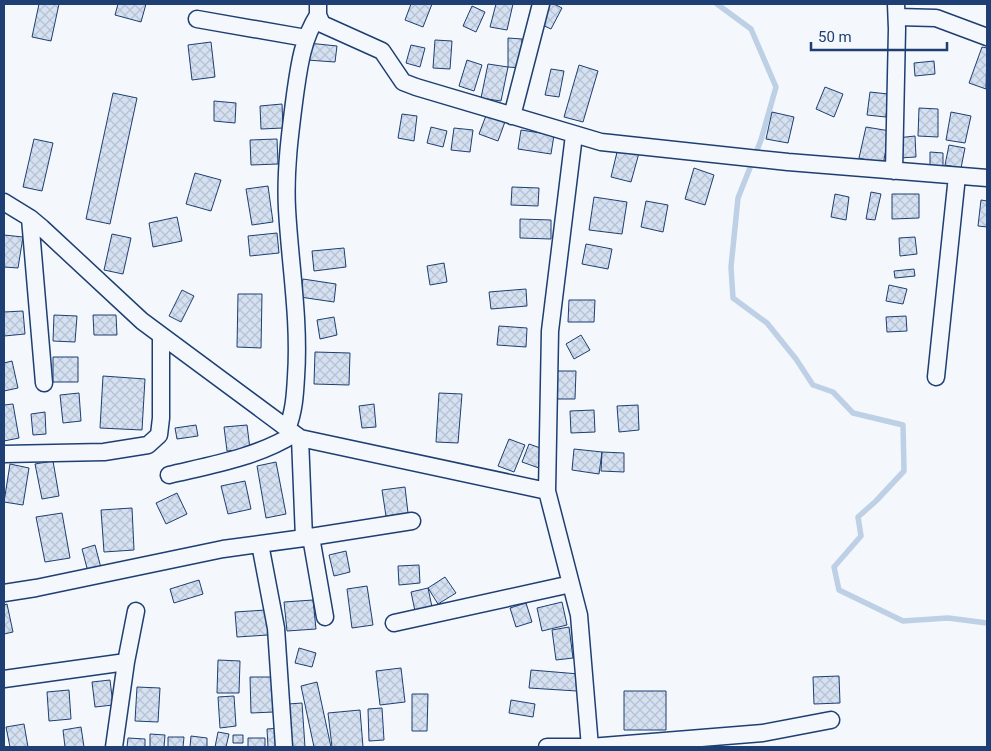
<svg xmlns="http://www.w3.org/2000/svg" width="991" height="751" font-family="Roboto,sans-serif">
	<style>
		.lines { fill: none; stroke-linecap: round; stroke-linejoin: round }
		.stream { stroke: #bed0e5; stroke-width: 5.5 }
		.building { fill: url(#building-cross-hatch); stroke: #1d3f73 }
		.minor-casing { stroke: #1d3f73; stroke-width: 19 }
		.minor { stroke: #f4f7fb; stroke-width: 16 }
	</style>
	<defs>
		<pattern id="building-cross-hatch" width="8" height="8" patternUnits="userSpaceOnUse" patternTransform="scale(1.25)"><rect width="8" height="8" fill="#d5e0f0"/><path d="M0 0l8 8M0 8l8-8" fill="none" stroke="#b6c1d1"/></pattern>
	</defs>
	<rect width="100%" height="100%" fill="#f4f7fb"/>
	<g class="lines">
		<!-- stream -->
		<path class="stream" d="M717,4L751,29L776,87L761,140L738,198L731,267L733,298L767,323L796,359L813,385L833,392L853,413L903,425L904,471L876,501L858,517L861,536L834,567L839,590L903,621L948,618L987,623"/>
	</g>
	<!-- building -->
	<path class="building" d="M39,4H59L51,41L32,37Z
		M118,4H146L141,22L115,15Z
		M411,4H432L423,27L405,20Z
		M496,4H513L507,30L490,27Z
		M548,4H554L562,8L551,29L538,23Z
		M472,6L485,12L476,32L463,26Z
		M508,38L522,39L521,68L508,67Z
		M435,40L452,41L450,69L433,68Z
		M211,42L215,77L192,80L188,45Z
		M308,43L337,46L335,62L307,60Z
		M411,45L425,48L420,67L406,63Z
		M982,47L987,48L986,89L969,83Z
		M467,60L482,65L474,91L459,86Z
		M934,61L935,74L915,76L914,63Z
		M488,64L508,67L501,101L481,98Z
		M579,65L598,71L583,122L564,117Z
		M551,69L564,71L559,97L545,95Z
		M825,87L843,94L834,117L816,109Z
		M870,92L888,94L886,117L867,115Z
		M113,93L137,98L110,224L86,219Z
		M214,101L236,103L235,123L214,121Z
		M282,104L283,128L261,129L260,106Z
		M919,108L938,109V137L918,136Z
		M772,112L794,117L788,143L766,139Z
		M951,112L971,116L965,143L946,140Z
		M487,113L506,119L498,141L479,134Z
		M402,114L417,116L414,141L398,138Z
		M431,127L447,131L443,147L427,143Z
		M866,127L890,131L883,164L859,158Z
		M454,128L473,130L470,152L451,150Z
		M521,130L554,135L551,154L518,149Z
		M915,136L916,157L899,158L897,138Z
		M34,139L53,143L42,191L23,187Z
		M277,139L278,164L251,165L250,140Z
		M949,145L965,148L961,168L945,165Z
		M618,148L639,153L631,182L611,177Z
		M930,152L943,153V170L930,169Z
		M694,168L714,175L705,205L685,199Z
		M195,173L221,180L211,211L186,204Z
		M268,186L273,222L252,225L246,189Z
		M512,187L539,188L538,206L511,205Z
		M871,192L881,194L875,220L866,219Z
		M835,194L849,197L846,220L831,217Z
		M892,194H919V218L892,219Z
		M594,197L627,202L622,234L589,230Z
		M981,200L987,201V227L978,226Z
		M646,201L668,205L663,232L641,227Z
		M177,217L182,241L153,247L149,223Z
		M520,219L551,220V239L520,238Z
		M277,233L279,253L250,256L248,236Z
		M112,234L131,238L123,274L104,270Z
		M4,235L23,237L18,268L4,267Z
		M915,237L917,254L900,256L899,238Z
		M586,244L612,249L608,269L582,264Z
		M344,248L346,267L314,271L312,251Z
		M444,263L447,282L430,285L427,266Z
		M914,269L915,276L895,278L894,271Z
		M303,279L336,284L334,302L300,297Z
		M889,285L907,289L903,304L886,301Z
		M526,289L527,306L491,309L489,292Z
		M182,290L194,296L181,322L169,316Z
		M238,294H262L261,348L237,347Z
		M569,300H595L594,322H568Z
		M23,311L25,334L4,336V312Z
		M54,315L77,316L75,342L53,341Z
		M93,315H116L117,335H94Z
		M906,316L907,331L887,332L886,317Z
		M334,317L337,335L320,339L317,320Z
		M499,326L527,328L526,347L497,345Z
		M581,335L590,350L574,359L566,344Z
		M315,352L350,353L349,385L314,384Z
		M53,357H78V382H53Z
		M12,361L18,388L4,391V363Z
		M555,371H576L575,399H554Z
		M103,376L145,379L142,430L100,428Z
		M79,393L81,421L63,423L60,395Z
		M439,393L462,394L458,443L436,442Z
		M13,404L19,438L4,441V405Z
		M374,404L376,427L362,428L359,406Z
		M638,405L639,430L619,432L617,406Z
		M594,410L595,432L571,433L570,411Z
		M45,412L46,434L33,435L31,414Z
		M196,425L198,436L177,439L175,428Z
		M247,425L250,449L227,451L224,427Z
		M509,439L525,445L514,472L498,466Z
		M529,444L546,450L539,468L522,462Z
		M574,449L602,452L599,474L572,470Z
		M602,452L624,453V472L601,471Z
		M53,461L59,496L42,499L35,464Z
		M276,462L286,514L266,518L257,466Z
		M10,464L29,468L23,505L4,502Z
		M245,481L251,509L228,514L221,486Z
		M405,487L408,513L386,516L382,490Z
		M177,493L187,514L166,524L156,503Z
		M132,508L134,550L104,552L101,510Z
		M62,513L70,558L45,562L36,517Z
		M95,545L101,568L88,572L82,549Z
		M346,551L350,572L334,576L329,555Z
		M419,565L420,583L399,585L398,566Z
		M445,577L456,593L438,604L428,588Z
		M199,580L203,594L174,603L170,589Z
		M367,586L373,625L352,628L347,589Z
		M428,588L432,607L415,611L411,592Z
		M313,600L316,629L287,631L284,602Z
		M562,602L567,625L542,631L537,608Z
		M526,603L532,622L516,627L510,608Z
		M7,604L13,632L4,634V605Z
		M266,610L268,635L237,637L235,612Z
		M569,627L573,658L556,660L552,630Z
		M299,648L316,653L312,667L295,663Z
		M218,660L240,661L239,693H217Z
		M401,668L405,702L380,705L376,671Z
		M531,670L579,674L577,691L529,688Z
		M839,676L840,703L814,704L813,677Z
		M250,677H273L274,712L251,713Z
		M110,680L113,705L95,707L92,682Z
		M317,682L331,747H314L301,686Z
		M137,687L160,688L158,722L135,721Z
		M69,690L71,719L49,721L47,692Z
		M624,691H666V730H624Z
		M412,694H428L427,731H412Z
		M234,696L236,726L220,728L218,697Z
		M511,700L535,704L533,717L509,713Z
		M302,703L305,747H291L288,704Z
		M382,708L384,740L369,741L368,709Z
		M360,710L363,747H332L328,713Z
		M24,724L28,747H10L6,727Z
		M81,727L84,747H65L63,730Z
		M281,728L282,747H268L267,729Z
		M218,732L229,734L226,747H215Z
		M150,734L165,735L164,747H150Z
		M233,735H243V743H233Z
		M191,736L207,738V747H190Z
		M168,737H184L183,747H168Z
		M128,738L145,739V747H127Z
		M248,738H265V747H248Z"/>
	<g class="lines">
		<defs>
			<path id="minor" d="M318,4V15L322,24L382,51L403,82L416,87L601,142L788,162L987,178
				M897,17L936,18L987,37
				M197,19L306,38
				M512,116L541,4
				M894,171L897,29L896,4
				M4,202L30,218L42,228L142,321L300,438L547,491L579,615L590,747
				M30,218L44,383
				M936,377L957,176
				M287,429C294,412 295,395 296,377C300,320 290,265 287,209C285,171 290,133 295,95C299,67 302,40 318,15
				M4,454L104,452L148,445L159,435L161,418V335
				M169,475C211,465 258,457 294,434
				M547,491L550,331L574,135
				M311,537L325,617
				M304,538L412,521
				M260,544L276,628L284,747
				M4,593L36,588L223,549L304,538L300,438
				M394,623L571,584
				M4,679L126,662
				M114,747L126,662L136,611
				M547,747H590L763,733L831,720"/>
		</defs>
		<!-- minor casing -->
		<use href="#minor" class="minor-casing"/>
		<!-- minor -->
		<use href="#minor" class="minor"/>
	</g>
	<!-- border -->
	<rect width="991" height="751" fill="none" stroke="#1d3f73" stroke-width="10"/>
	<!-- scale -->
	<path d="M811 42v8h136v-8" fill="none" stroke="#1d3f73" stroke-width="2.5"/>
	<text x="818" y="42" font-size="15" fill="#1d3f73" stroke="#f4f7fb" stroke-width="4" paint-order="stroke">50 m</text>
</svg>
